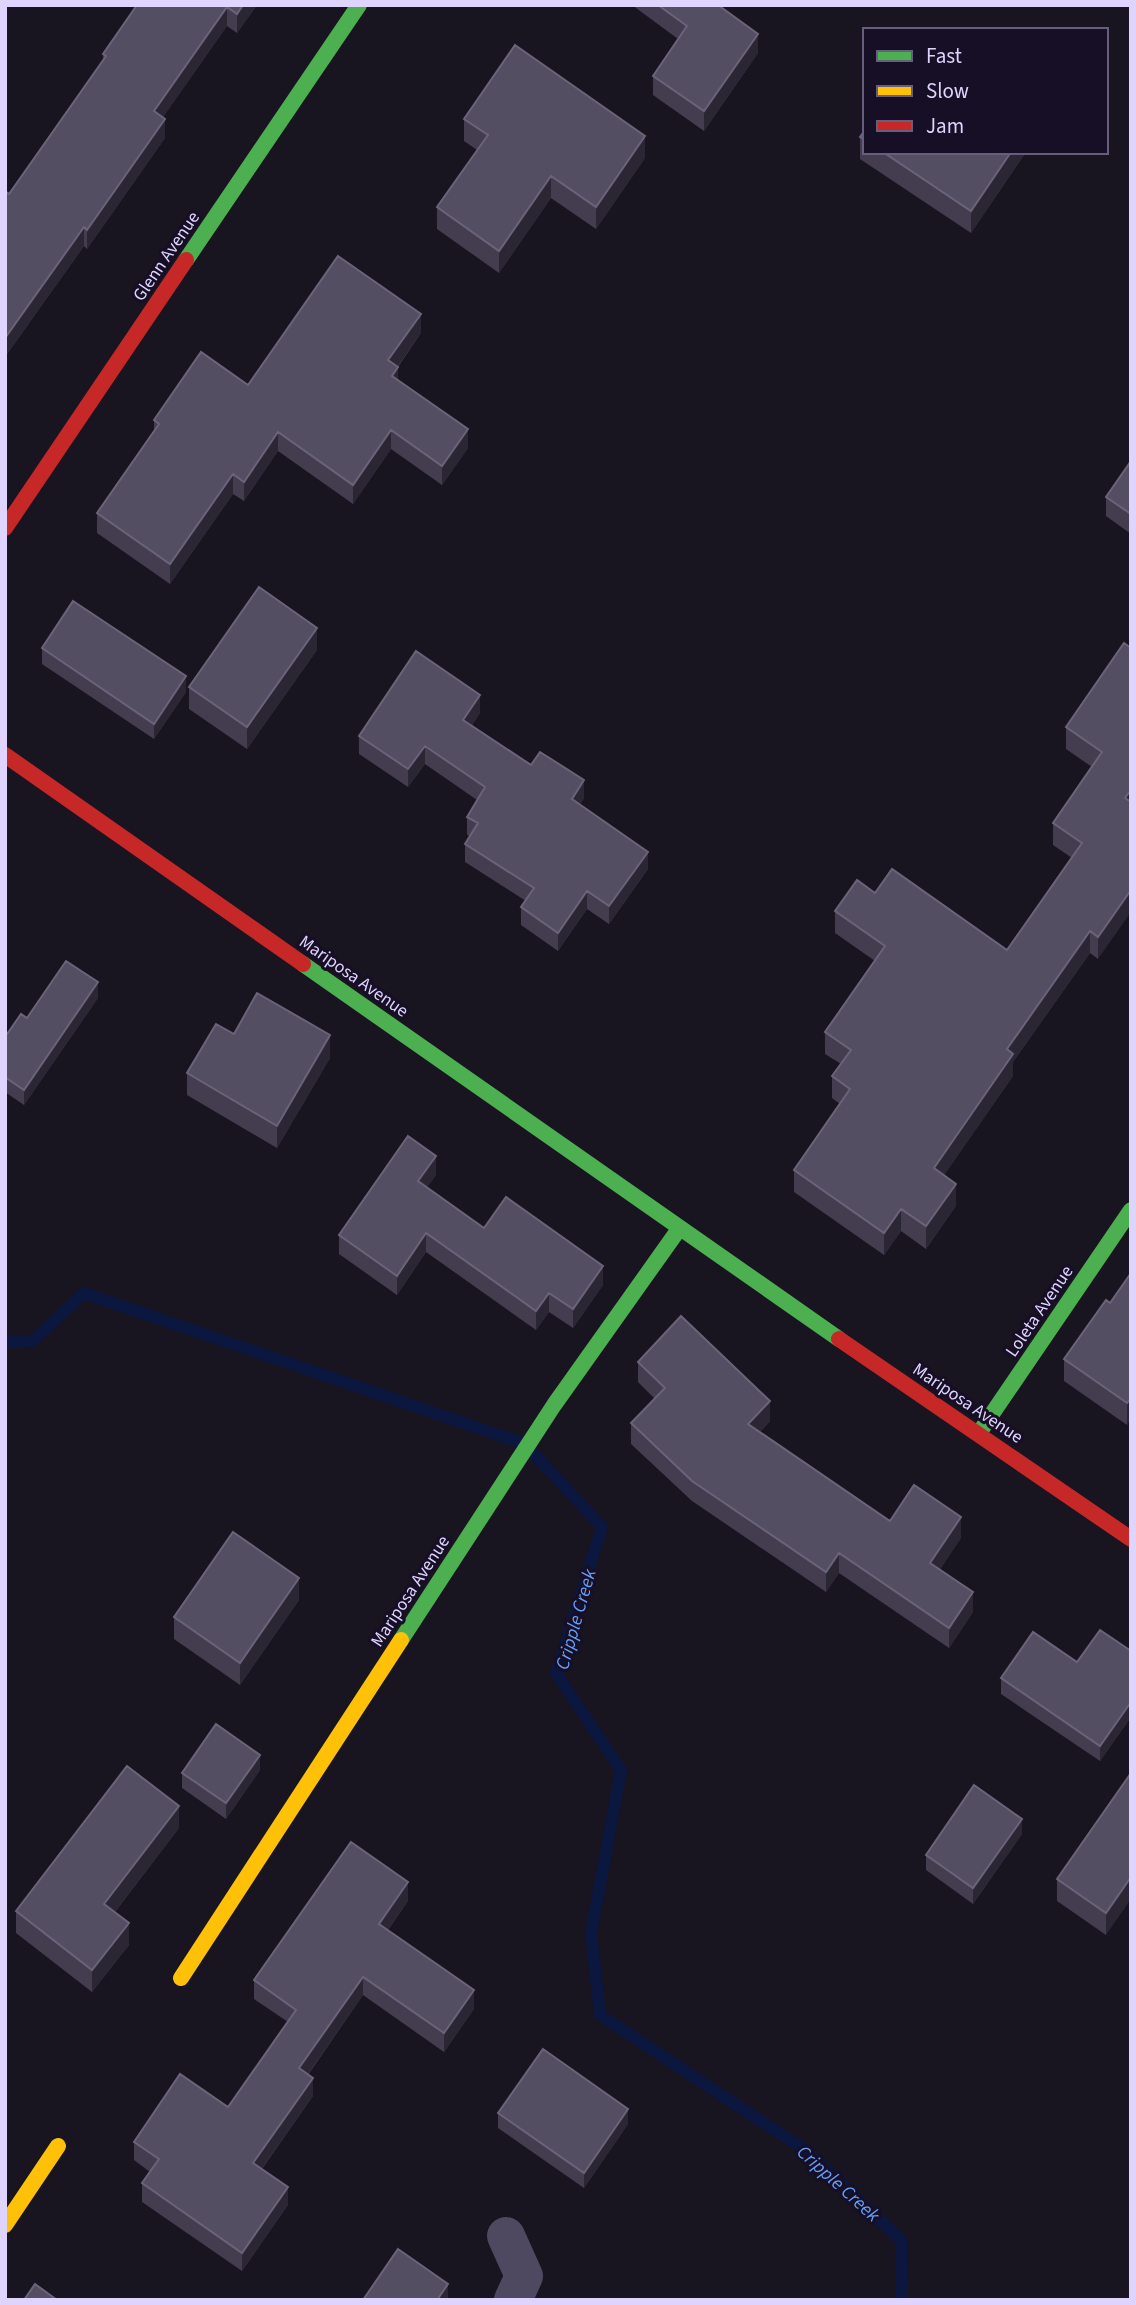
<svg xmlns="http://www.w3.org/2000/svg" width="1136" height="2305" font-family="'Source Sans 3',sans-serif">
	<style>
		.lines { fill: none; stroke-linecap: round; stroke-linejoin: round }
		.stream { stroke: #0c173f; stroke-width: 12 }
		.street { stroke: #4e4961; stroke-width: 38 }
		.fast { stroke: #4caf50; stroke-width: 16 }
		.slow { stroke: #ffc107; stroke-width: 16 }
		.jam { stroke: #c62828; stroke-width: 16 }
		.wall { fill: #443d4f }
		.shaded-wall { fill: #2b2634 }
		.building { fill: #544e62; stroke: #6a637a; stroke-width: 2 }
		.labels { text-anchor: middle; stroke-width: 6; stroke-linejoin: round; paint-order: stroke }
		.street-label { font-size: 18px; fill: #dfd4fe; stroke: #160f25 }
		.water-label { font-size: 19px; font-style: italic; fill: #65a0fc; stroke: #160f25 }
	</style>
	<rect width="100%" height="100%" fill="#181420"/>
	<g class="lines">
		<!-- stream -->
		<path class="stream" d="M5,1342L33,1341L84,1293L525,1444L602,1527L556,1673L621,1770L591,1933L600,2015L805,2150L901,2240L902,2300"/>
		<!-- street -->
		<path class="street" d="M506,2236L524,2276L513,2300"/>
		<!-- fast -->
		<path class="fast" d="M186,260L359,5
			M303,964L839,1339
			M979,1433L1131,1210
			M401,1640L554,1405L679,1229"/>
		<!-- slow -->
		<path class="slow" d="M181,1978L401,1640
			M5,2225L58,2146"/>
		<!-- jam -->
		<path class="jam" d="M5,528L186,260
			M5,755L303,964
			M839,1339L1131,1539"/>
	</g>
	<!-- wall -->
	<path class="wall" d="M137,5H257L237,33L227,26L163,117L165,138L87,249L84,246L5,357V191L9,194L103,60V54Z
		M632,5H718L758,53L704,131L653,95V76L678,39Z
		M464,119L645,158L596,229L551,198L499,273L437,229V207L477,150L464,141Z
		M865,130V152H1024V155L971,233L860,159V137Z
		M421,333L398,367V380L468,448L442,485L391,449L353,504L278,451L244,501L233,494L170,584L97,533V513L154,431V420L248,385Z
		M1131,461V534L1106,516V497Z
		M1124,643L1098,959L1090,953L1013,1062V1076L944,1175L956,1206L926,1249L901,1231L884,1255L794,1192V1170L840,1104L832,1098V1076L841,1064L825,1054V1032L875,961L835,933V911L875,893L1007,950L1072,858L1053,845V823L1092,767L1066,749V727Z
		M42,648L186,692L154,739L42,664Z
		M317,650L247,749L189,709V687Z
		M480,713L472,725L531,765L584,798L580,804L648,869L609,924L587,909L558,951L521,925V907L526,901L465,862V844L470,836L467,835V817L477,800L425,764L408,787L359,754V736Z
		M98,998L24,1105L5,1092V1037L27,1018Z
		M234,1034L330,1058L277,1148L187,1095V1073Z
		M436,1175L427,1187L484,1228L603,1285L573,1328L549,1312L536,1330L426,1252L397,1295L339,1254V1235Z
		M1131,1273L1127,1425L1064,1381V1359L1110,1303Z
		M638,1362L770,1421L760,1432L890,1521L961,1538L940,1569L973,1612L949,1648L839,1573L826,1592L692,1501L631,1444V1423L655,1399L638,1382Z
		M299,1600L240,1685L174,1639V1617Z
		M1131,1651V1717L1100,1761L1001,1694V1678Z
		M260,1770L226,1819L182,1788V1773Z
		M1131,1773L1106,1935L1057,1901V1879Z
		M179,1828L115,1912L129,1945L92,1992L16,1933V1911Z
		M1022,1834L973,1904L926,1870V1855Z
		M408,1901L388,1930L474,2009L444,2052L363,1995L308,2075L313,2096L262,2169L288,2205L242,2271L142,2202V2183L150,2172L134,2160V2142L228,2107L288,2022L254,1999V1980Z
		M498,2113L628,2124L584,2188L498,2128Z"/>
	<!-- shaded-wall -->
	<path class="shaded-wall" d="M243,5H257L237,33V14Z
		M227,7V26L154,130V111Z
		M758,34V53L704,131V111Z
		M165,119V138L87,249V230Z
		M645,136V158L596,229V207Z
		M1011,152H1024V155L971,233V211Z
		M551,176V198L499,273V251Z
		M84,227V246L5,357V338Z
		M421,314V333L388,380V360Z
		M398,367V387L392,376Z
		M468,429V448L442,485V466Z
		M391,430V449L353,504V485Z
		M278,432V451L244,501V482Z
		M233,474V494L170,584V564Z
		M317,628V650L247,749V727Z
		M186,676V692L154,739V724Z
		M480,695V713L463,738V720Z
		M425,746V764L408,787V769Z
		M584,780V798L572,817V799Z
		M1131,790V812L1125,798Z
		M648,852V869L609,924V906Z
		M1131,890V912L1098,959V937Z
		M587,891V909L558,951V933Z
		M1090,931V953L1013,1062V1076L934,1190V1168L1007,1049Z
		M98,982V998L24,1105V1090Z
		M330,1035V1058L277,1148V1126Z
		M436,1156V1175L418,1200V1181Z
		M956,1184V1206L926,1249V1226Z
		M901,1209V1231L884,1255V1233Z
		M426,1233V1252L397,1295V1276Z
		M603,1266V1285L573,1328V1309Z
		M549,1293V1312L536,1330V1311Z
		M1131,1398V1419L1127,1425V1403Z
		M770,1401V1421L748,1444V1424Z
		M961,1517V1538L930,1583V1563Z
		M839,1553V1573L826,1592V1572Z
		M299,1578V1600L240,1685V1663Z
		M973,1592V1612L949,1648V1628Z
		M1131,1702V1717L1100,1761V1746Z
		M260,1755V1770L226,1819V1803Z
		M179,1806V1828L104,1926V1904Z
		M1022,1819V1834L973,1904V1888Z
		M1131,1877V1899L1106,1935V1913Z
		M408,1882V1901L379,1942V1924Z
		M129,1923V1945L92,1992V1970Z
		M363,1977V1995L299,2087V2068Z
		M474,1990V2009L444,2052V2033Z
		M313,2078V2096L253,2181V2163Z
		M628,2109V2124L584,2188V2173Z
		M288,2187V2205L242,2271V2253Z
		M448,2284V2300H437Z"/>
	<!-- building -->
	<path class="building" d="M137,5H243L237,14L227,7L154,111L165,119L87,230L84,227L5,338V191L9,194L106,56L103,54Z
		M658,5H718L758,34L704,111L653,76L687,26Z
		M515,45L645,136L596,207L551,176L499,251L437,207L488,135L464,119Z
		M865,130V140L860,137Z
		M883,152H1011L971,211Z
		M338,256L421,314L388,360L398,367L392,376L468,429L442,466L391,430L353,485L278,432L244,482L233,474L170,564L97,513L159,424L154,420L201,352L248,385Z
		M1131,461V514L1106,497Z
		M259,587L317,628L247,727L189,687Z
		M73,601L186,676L154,724L42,648Z
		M1124,643L1131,648V790L1125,798L1131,802V890L1098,937L1090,931L1007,1049L1013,1054L934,1168L956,1184L926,1226L901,1209L884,1233L794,1170L850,1089L832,1076L851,1050L825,1032L885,946L835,911L857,880L875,893L892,869L1007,950L1082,843L1053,823L1102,752L1066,727Z
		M416,651L480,695L463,720L531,765L540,752L584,780L572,799L648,852L609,906L587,891L558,933L521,907L534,888L465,844L478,823L467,817L485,787L425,746L408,769L359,736Z
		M66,961L98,982L24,1090L5,1077V1037L21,1014L27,1018Z
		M257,993L330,1035L277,1126L187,1073L216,1024L234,1034Z
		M408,1136L436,1156L418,1181L484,1228L506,1197L603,1266L573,1309L549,1293L536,1311L426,1233L397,1276L339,1235Z
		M1131,1273V1398L1127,1403L1064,1359L1106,1300L1110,1303Z
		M681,1316L770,1401L748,1424L890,1521L914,1485L961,1517L930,1563L973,1592L949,1628L839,1553L826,1572L692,1481L631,1423L665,1388L638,1362Z
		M233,1532L299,1578L240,1663L174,1617Z
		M1100,1630L1131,1651V1702L1100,1746L1001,1678L1033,1632L1077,1662Z
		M216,1724L260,1755L226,1803L182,1773Z
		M127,1766L179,1806L104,1904L129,1923L92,1970L16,1911Z
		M1131,1773V1877L1106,1913L1057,1879Z
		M974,1785L1022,1819L973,1888L926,1855Z
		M351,1842L408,1882L379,1924L474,1990L444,2033L363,1977L299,2068L313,2078L253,2163L288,2187L242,2253L142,2183L159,2159L134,2142L180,2074L228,2107L296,2010L254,1980Z
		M543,2049L628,2109L584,2173L498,2113Z
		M398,2249L448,2284L437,2300H363Z
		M35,2284L57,2300H24Z"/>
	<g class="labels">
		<!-- street labels -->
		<g class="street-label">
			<text transform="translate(166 256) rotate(-56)" y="6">Glenn Avenue</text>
			<text transform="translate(354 976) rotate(35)" y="6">Mariposa Avenue</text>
			<text transform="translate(1039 1311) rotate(-56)" y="6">Loleta Avenue</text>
			<text transform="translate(968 1403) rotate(34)" y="6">Mariposa Avenue</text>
			<text transform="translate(410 1591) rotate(-57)" y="6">Mariposa Avenue</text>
		</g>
		<!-- water labels -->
		<g class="water-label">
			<text transform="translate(575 1619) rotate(-74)" y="7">Cripple Creek</text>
			<text transform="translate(839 2183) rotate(42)" y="7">Cripple Creek</text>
		</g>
	</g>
	<!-- border -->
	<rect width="1136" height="2305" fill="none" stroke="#dfd4fe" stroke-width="14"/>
	<!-- legend -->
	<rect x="863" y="28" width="245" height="126" fill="#160f25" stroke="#665e7c" stroke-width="2"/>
	<rect x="877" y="51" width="35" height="10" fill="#4caf50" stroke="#665e7c" stroke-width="2"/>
	<text x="926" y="63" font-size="21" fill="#dfd4fe">Fast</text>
	<rect x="877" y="86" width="35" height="10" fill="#ffc107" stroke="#665e7c" stroke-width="2"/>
	<text x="926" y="98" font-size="21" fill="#dfd4fe">Slow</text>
	<rect x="877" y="121" width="35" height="10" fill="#c62828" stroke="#665e7c" stroke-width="2"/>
	<text x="926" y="133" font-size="21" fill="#dfd4fe">Jam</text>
</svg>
